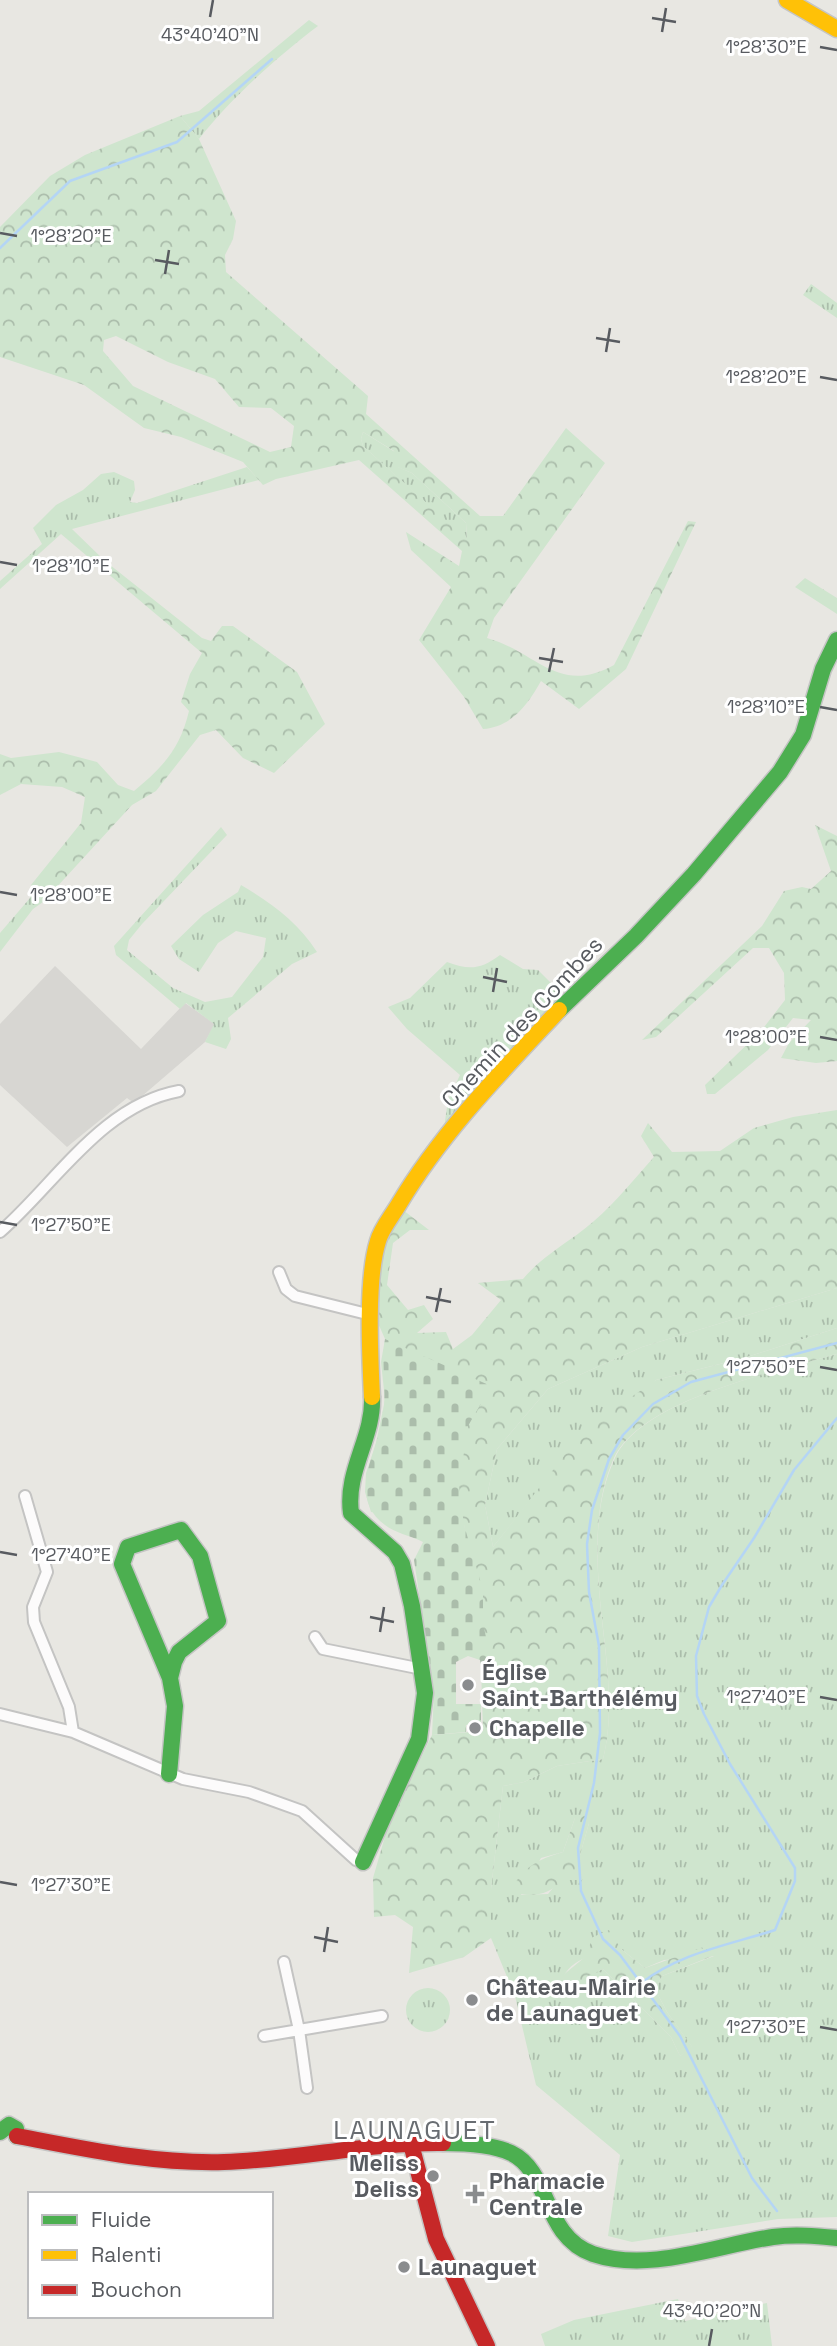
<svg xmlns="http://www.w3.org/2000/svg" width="837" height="2346" font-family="'Space Grotesk',sans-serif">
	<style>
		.industrial { fill: #d7d6d2 }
		.grass { fill: url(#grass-tufts); fill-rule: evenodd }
		.forest { fill: url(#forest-crowns); fill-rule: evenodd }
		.cemetery { fill: url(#cemetery-stones) }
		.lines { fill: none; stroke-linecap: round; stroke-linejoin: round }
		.stream { stroke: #b4d5f5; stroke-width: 2.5 }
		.street-casing { stroke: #c4c4c3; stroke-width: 14 }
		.fast-casing { stroke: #c5c5c4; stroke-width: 19 }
		.slow-casing { stroke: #c5c5c4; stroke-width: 19 }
		.jam-casing { stroke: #c5c5c4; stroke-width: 19 }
		.street { stroke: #fcfbfb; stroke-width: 10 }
		.fast { stroke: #4caf50; stroke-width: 16 }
		.slow { stroke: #ffc107; stroke-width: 16 }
		.jam { stroke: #c62828; stroke-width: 16 }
		.ticks { fill: none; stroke: #585b60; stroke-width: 2.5 }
		.poi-dot { fill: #8a8c8e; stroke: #fff; stroke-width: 2.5 }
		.labels { text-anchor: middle; stroke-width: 6; stroke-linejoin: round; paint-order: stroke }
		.street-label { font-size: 23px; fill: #585b60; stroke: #fff }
		.poi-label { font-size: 23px; font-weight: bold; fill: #585b60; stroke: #fff; text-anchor: start }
		.quarter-label { font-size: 26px; letter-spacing: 2px; fill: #696d72; stroke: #fff }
		.ticks-label { font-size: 18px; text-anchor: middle; fill: #585b60; stroke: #fff; stroke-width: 6; stroke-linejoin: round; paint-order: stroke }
	</style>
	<defs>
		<pattern id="grass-tufts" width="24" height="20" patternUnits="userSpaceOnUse" patternTransform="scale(1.75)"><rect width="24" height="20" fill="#cfe5ce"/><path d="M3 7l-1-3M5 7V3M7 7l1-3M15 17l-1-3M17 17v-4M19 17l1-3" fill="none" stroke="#abbdab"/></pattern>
		<pattern id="forest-crowns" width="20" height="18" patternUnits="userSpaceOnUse" patternTransform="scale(1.75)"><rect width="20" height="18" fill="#cfe5ce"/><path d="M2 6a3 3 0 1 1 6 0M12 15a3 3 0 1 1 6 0" fill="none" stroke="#abbdab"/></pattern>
		<pattern id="cemetery-stones" width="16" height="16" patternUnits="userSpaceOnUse" patternTransform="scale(1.75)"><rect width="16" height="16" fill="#cfe5ce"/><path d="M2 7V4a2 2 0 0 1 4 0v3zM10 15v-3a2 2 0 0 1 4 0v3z" fill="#abbdab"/></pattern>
	</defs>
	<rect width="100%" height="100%" fill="#e8e7e2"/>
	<!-- industrial -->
	<path class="industrial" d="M55,966L141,1049L185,1003L215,1024L205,1042L134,1103L127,1098L67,1147L0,1085V1024Z"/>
	<!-- grass -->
	<path class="grass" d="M309,20L318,26C278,56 229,100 199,139L180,116L199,111Z
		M811,284L837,303V318L803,295Z
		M363,432L395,452L398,467L412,473L466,523L467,540L363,446L361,439Z
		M247,467L259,480L72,529L105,561L100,567L61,534L0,589V581L42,544L33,528L56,505L83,490L101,474L114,472L134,481L135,490L130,502L137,503Z
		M805,578L837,598V614L795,587Z
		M221,827L227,835L142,924L129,940L127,950L173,988L205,1002L232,997L263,957L266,938L236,931L218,943L199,972L179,959L171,946L203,915L238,892L241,885C271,903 298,922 317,952L292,964L228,1018L231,1039L226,1049L205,1042L214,1024L186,1003L180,1009L116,955L114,946Z
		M31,885L43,902L33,909L0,952V933L30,898Z
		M500,955L523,969L538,970L562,994L490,1070L444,1128L448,1100L460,1075L407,1029L388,1007L410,998L447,962C469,970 480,970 500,955Z
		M837,1288V1328L744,1358L656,1380L536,1493L493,1547L485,1505L497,1449L548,1389L642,1347Z
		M837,1354V2217L778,2219L632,2242L608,2236L620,2155L536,2085L515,1996L491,1938V1889L503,1786L524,1782L557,1766L603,1759C615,1712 606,1658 601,1610C596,1561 593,1504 615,1458C642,1399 778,1371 837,1354ZM575,1818L589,1823L580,1855L548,1894L521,1895L541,1858L563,1852ZM621,1949L645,1968L664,1960L714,1956L662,1976L655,1989L667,2012L692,2047L680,2056L671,2037L603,1969L560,1987C565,1958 596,1954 621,1949Z
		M406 2010a22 22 0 1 1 44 0a22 22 0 1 1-44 0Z
		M678,2299L685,2321L767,2303L772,2346H545L541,2334L574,2320Z"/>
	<!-- forest -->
	<path class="forest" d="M180,116L199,139L236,221L233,239L225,255L226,272L368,396L366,414L480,516H503L566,428L605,463L494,618L487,638C537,652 558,696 614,665L688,521L696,522L626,669L579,709L541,681C528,704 512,727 483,729L464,697L419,640L451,587L411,550L406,532L459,566L462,551L359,460L276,479L263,485L243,462L181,437L144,428L84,385L0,357V227L50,176L85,155ZM116,336L168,362L215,379L239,407L271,408L294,426L291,447L270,452L133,386L103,351L104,340ZM363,432L394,451L397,467L412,473L466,523L467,539L363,446L361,439Z
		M105,561L202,638L211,641L222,626H233L297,672L325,724L274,773L243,758L216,730L200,735L156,791L132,805L43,902L31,885L81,823L85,797L62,787L21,784L0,795V754L11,758L59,752L97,762L118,785L134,791C163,767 180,749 189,711L181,702L190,674L202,653L100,567Z
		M815,825L837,836V1061L816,1063L781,1058L789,1043L811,1020L793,1018L768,1050L715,1094H707L705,1085L761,1031L785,1000L784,973L769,948H753L656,1037L642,1040L762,926L784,891L802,887L811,889L831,871Z
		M837,1110V1288L642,1347L548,1389L497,1449L485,1505L493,1547L585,1429L656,1380L744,1358L837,1328V1354C778,1371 642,1399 614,1458C593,1504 596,1561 601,1611C606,1659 615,1712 603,1759L557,1766L524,1782L503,1786L491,1889V1938L464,1957L409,1973L413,1927L395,1915L374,1917L373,1878L388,1826L432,1735L483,1731L481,1666H485L464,1525L371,1512L365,1492L366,1473L375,1448L385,1400L381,1362L385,1339L378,1323L377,1276L383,1242L403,1210L429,1230H410L393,1243L387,1285L408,1310L424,1305L433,1319L417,1333L446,1332L453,1349L472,1335L501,1300L478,1283L523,1279C545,1253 569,1243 594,1221C616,1202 635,1178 654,1157L641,1136L648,1123L672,1152L720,1151L754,1128L793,1117Z
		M584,1814L589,1823L580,1855L583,1880H565C547,1895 532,1899 510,1891C524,1867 536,1860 563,1852L575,1818Z
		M609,1930L621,1949L645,1968L701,1948L715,1955L662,1976L655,1989L667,2012L693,2048L680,2056L671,2037L603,1969L588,1976L582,1991L570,1994L560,1987L562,1976L585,1957L593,1937Z"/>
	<!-- cemetery -->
	<path class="cemetery" d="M385,1339L491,1386L468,1426L459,1485L464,1525L483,1590V1623L492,1666H481L480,1660L468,1656L456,1662V1704H481V1724L466,1725V1732L432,1735L434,1693L414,1560L423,1542C409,1535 395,1533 385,1525C346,1496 378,1452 383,1415C387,1389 381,1365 385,1339Z"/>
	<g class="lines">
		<!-- stream -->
		<path class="stream" d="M0,248L70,181L177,142L272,59
			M640,1984C679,1953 729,1945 775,1930L795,1881V1868L730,1764L704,1714L697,1696L696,1656L709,1607L722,1585L754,1538L794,1470L837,1418
			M777,2211L752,2178L680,2036L620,1955L603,1939L581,1891L578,1848L594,1783L600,1733L599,1646L589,1592L587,1544L592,1510L609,1459L623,1435L653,1404L691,1382L837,1343"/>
		<defs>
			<path id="street" d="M0,1232C55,1184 102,1105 179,1091
				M279,1272L286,1289L295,1296L371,1315
				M25,1496L47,1572L33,1607L34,1622L69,1707L73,1732
				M315,1637L323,1649L422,1669
				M0,1714L73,1732L183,1779L249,1792L302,1811L356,1860L363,1862
				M284,1962L299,2030L307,2088
				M264,2036L382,2016"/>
			<path id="fast" d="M559,1010L636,936L694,874L780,772L803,735L823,669L837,640
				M169,1774L175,1706L170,1678L174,1662L179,1652L218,1621L200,1556L181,1530L128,1547L122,1564L170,1678
				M363,1862L419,1739L425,1693L412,1606L402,1564L395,1552L351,1513C345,1471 374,1437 372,1397
				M0,2132L9,2125L16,2129L17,2136
				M443,2143C464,2143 492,2144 511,2153C551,2172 542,2236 593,2254C650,2273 717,2245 773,2237C794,2234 816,2236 837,2238"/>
			<path id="slow" d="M787,0L837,29
				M372,1397C370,1356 366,1279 378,1241C381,1229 392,1216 399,1204C442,1132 502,1071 559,1010"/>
			<path id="jam" d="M17,2136C85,2149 154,2164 224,2162C298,2160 369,2142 443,2143
				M411,2144L436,2239L487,2346"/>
		</defs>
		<!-- street casing -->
		<use href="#street" class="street-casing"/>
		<!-- fast casing -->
		<use href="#fast" class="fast-casing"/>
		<!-- slow casing -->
		<use href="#slow" class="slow-casing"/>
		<!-- jam casing -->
		<use href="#jam" class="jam-casing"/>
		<!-- street -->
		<use href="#street" class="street"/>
		<!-- fast -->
		<use href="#fast" class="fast"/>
		<!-- slow -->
		<use href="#slow" class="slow"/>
		<!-- jam -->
		<use href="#jam" class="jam"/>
	</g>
	<!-- ticks -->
	<path class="ticks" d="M210,17L213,0M652,18L676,22M662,32L666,8M820,47L837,50M0,233L17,236M155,260L179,264M165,274L169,250M596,338L620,342M606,352L610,328M820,377L837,380M0,562L17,565M539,658L563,662M549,672L554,648M820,707L837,710M0,892L17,895M483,977L507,982M493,992L497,968M820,1037L837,1040M0,1222L17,1225M426,1297L451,1302M436,1312L441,1288M820,1367L837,1370M0,1552L17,1555M370,1617L394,1622M380,1632L384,1607M820,1697L837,1700M0,1882L17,1885M314,1937L338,1942M324,1952L328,1927M820,2027L837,2030M709,2346L712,2329"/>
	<!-- markers -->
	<g class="poi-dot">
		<circle cx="468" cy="1685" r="7"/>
		<circle cx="475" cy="1728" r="7"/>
		<circle cx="472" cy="2000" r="7"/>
		<circle cx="433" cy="2176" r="7"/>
		<path d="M471.5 2183.5h7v7h7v7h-7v7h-7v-7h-7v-7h7z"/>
		<circle cx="404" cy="2267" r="7"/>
	</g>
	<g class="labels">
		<!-- street labels -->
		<g class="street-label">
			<text transform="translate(522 1022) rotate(-47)" y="8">Chemin des Combes</text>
		</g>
		<!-- poi labels -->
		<g class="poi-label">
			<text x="482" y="1680">Église<tspan x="482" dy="26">Saint-Barthélémy</tspan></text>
			<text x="489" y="1736">Chapelle</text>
			<text x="486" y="1995">Château-Mairie<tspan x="486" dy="26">de Launaguet</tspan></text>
			<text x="419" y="2171" text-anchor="end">Meliss<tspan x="419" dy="26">Deliss</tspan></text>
			<text x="489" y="2189">Pharmacie<tspan x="489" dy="26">Centrale</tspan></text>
			<text x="418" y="2275">Launaguet</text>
		</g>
		<!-- quarter labels -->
		<g class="quarter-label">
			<text x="415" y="2139">LAUNAGUET</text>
		</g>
	</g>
	<g class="ticks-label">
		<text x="210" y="41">43°40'40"N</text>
		<text x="766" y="53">1°28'30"E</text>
		<text x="71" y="242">1°28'20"E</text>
		<text x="766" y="383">1°28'20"E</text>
		<text x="71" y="572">1°28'10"E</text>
		<text x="766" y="713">1°28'10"E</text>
		<text x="71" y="901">1°28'00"E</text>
		<text x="766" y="1043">1°28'00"E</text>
		<text x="71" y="1231">1°27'50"E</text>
		<text x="766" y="1373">1°27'50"E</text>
		<text x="71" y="1561">1°27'40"E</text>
		<text x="766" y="1703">1°27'40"E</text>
		<text x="71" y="1891">1°27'30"E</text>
		<text x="766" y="2033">1°27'30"E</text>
		<text x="712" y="2317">43°40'20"N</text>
	</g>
	<!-- legend -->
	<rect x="28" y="2192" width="245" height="126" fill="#ffffff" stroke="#bcbdbf" stroke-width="2"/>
	<rect x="42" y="2215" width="35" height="10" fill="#4caf50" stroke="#bcbdbf" stroke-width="2"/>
	<text x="91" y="2227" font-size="21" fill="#585b60">Fluide</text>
	<rect x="42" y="2250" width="35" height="10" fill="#ffc107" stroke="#bcbdbf" stroke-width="2"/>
	<text x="91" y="2262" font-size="21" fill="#585b60">Ralenti</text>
	<rect x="42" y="2285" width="35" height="10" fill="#c62828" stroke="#bcbdbf" stroke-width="2"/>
	<text x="91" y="2297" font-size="21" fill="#585b60">Bouchon</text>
</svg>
